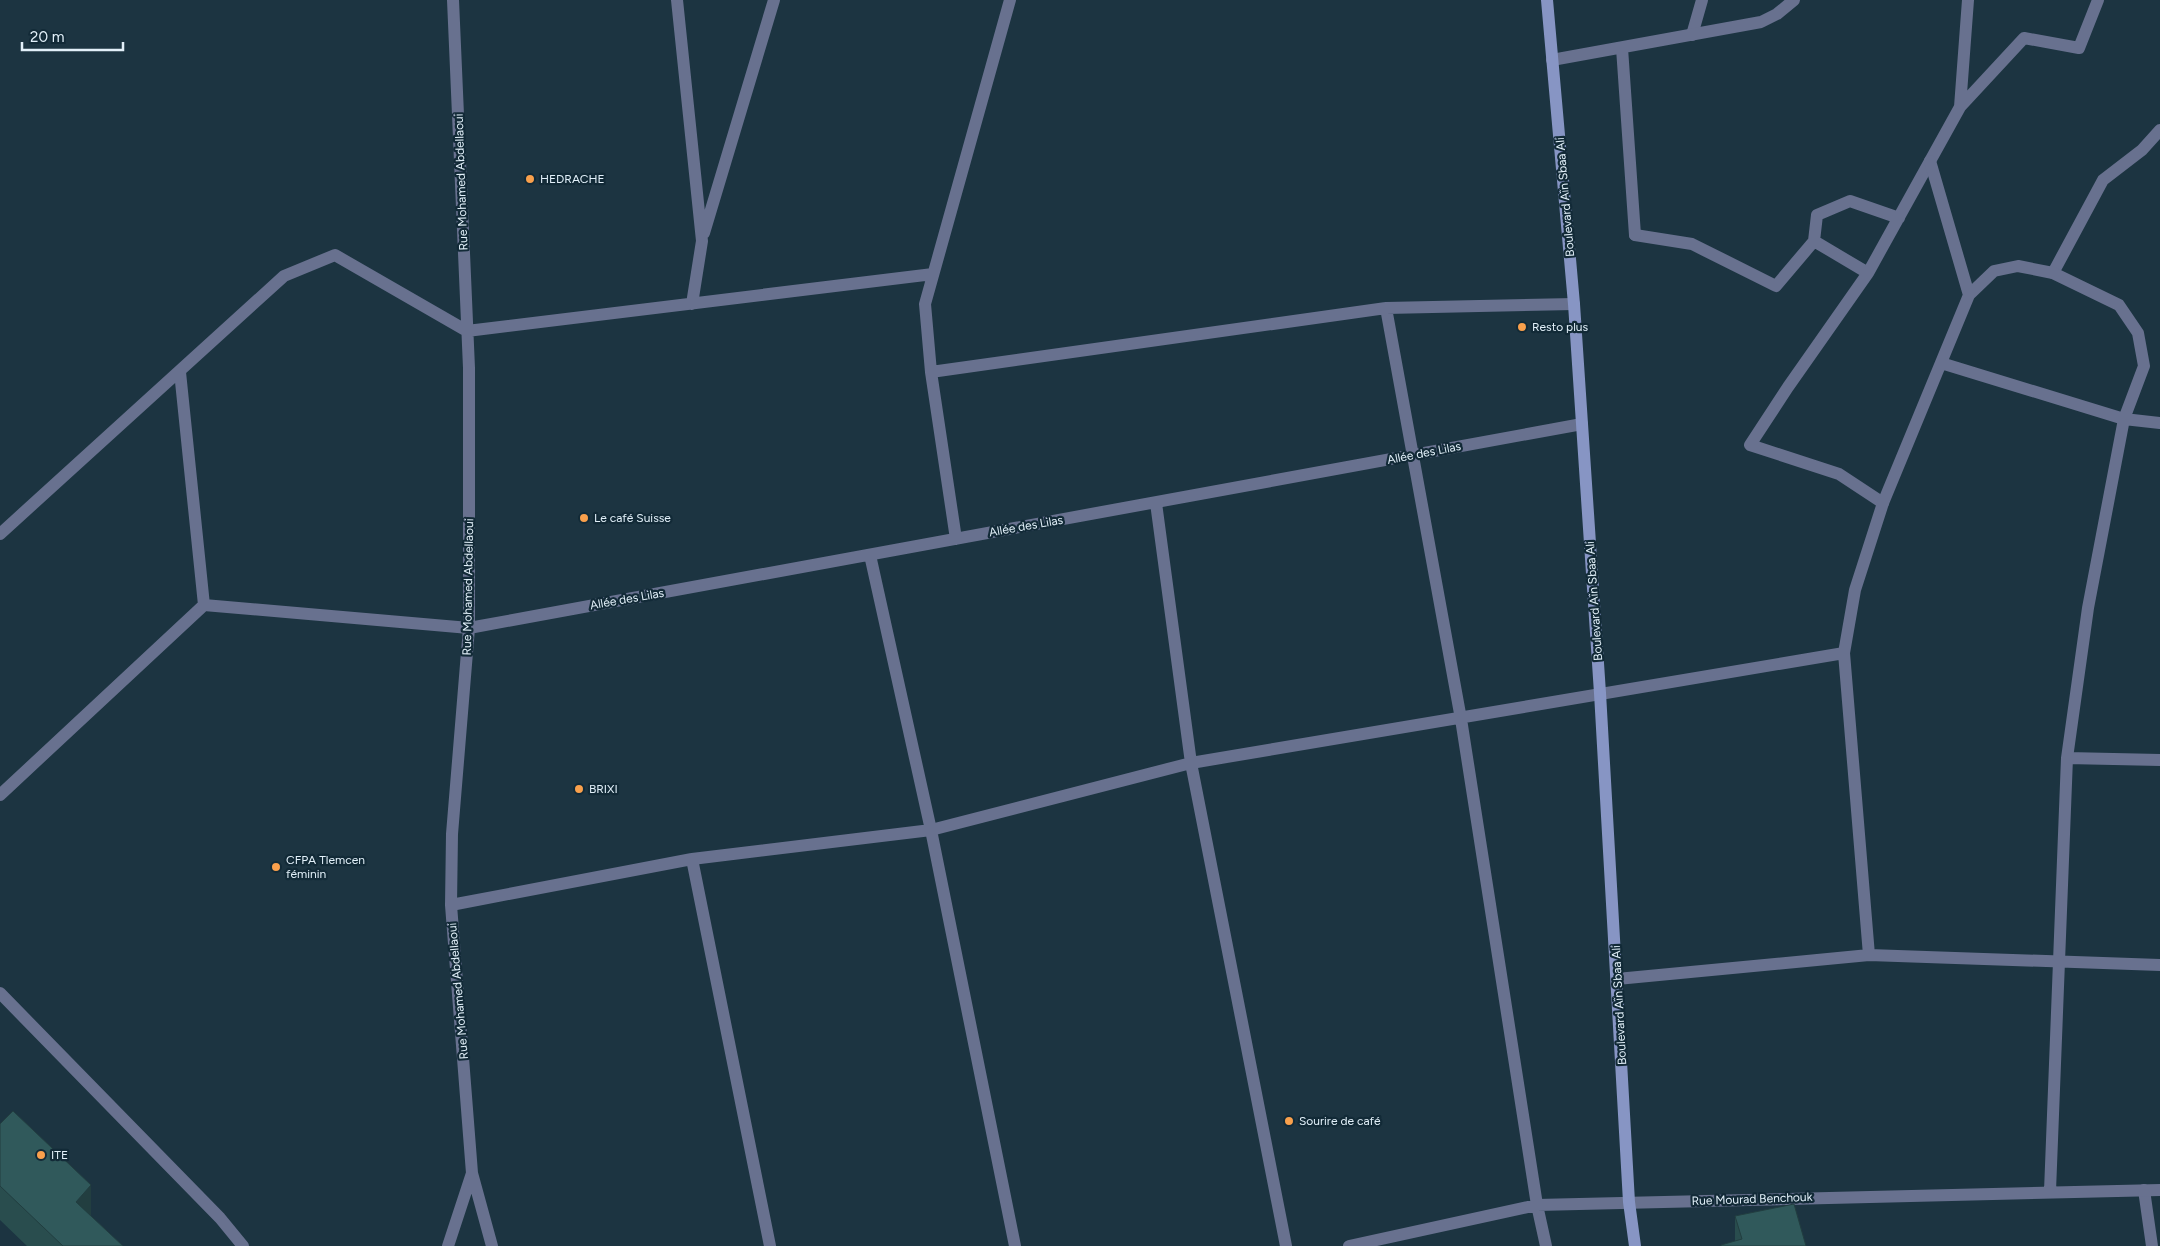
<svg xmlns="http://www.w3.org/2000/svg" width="2160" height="1246" font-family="Figtree,sans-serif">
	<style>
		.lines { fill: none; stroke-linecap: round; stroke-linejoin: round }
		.service { stroke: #68718f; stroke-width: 12 }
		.minor { stroke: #68718f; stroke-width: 12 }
		.secondary { stroke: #8795c4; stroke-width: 12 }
		.wall { fill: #294d4e }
		.shaded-wall { fill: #223e40 }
		.building { fill: #30595b; stroke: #223e40 }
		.poi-dot { fill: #f9a04c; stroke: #122a37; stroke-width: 2 }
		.labels { text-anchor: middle; stroke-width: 4.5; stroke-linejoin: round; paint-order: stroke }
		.poi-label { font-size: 12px; fill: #e2f0f9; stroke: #122a37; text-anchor: start }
		.street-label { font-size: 12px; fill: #e2f0f9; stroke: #122a37 }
	</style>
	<rect width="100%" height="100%" fill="#1c3441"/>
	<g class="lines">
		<!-- service -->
		<path class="service" d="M1968,0L1960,107L2024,38L2079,48L2098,0
			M1692,35L1702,0
			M1635,235L1692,244L1776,286L1814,241L1868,273L1960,107
			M1814,241L1817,215L1850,201L1899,218
			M1868,273L1788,387L1750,445L1839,474L1883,503
			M2053,273L2103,180L2142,150L2160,130
			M2144,1190L2152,1246"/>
		<!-- minor -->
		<path class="minor" d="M453,0L469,368V628L452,834L451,905L472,1173L492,1246
			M677,0L702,241L692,304
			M1622,48L1635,235
			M1552,60L1761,22L1777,14L1794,0
			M1930,161L1969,295
			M704,233L774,0
			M1386,308L1461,719L1537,1205L1546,1246
			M1941,363L2124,419L2160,423
			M931,372L1386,308L1574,304
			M1156,503L1191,763L1286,1246
			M0,534L284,276L335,255L467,331L933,274
			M956,539L931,372L925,304L1010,0
			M870,555L931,830L1015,1246
			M204,605L469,628L1582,424
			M2067,758L2160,760
			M0,795L204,605L180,372
			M692,859L770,1246
			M451,905L692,859L931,830L1191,763L1844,653
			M1869,955L1844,653L1855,590L1883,503L1969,295L1994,271L2018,266L2053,273L2119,305L2138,333L2144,366L2124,419L2088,608L2067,758L2050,1191
			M1617,979L1869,955L2160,965
			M0,993L220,1218L243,1246
			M448,1246L472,1173
			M1349,1246L1537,1205L2160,1190"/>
		<!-- secondary -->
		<path class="secondary" d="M1547,0L1574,304L1600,693L1629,1202L1635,1246"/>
	</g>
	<!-- wall -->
	<path class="wall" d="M0,1124L91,1216L123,1246H27L0,1220Z
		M1735,1216L1806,1246L1735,1241Z"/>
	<!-- shaded-wall -->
	<path class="shaded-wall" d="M91,1185V1220L76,1202Z"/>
	<!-- building -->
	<path class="building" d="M13,1111L91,1185L76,1202L123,1246H63L0,1186V1124Z
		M1794,1204L1806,1246H1721V1245L1742,1239L1735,1216Z"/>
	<!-- markers -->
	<g class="poi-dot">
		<circle cx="530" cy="179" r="5"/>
		<circle cx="1522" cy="327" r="5"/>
		<circle cx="584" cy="518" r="5"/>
		<circle cx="579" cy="789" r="5"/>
		<circle cx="276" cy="867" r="5"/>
		<circle cx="1289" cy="1121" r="5"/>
		<circle cx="41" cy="1155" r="5"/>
	</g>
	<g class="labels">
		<!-- poi labels -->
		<g class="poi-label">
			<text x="540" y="183">HEDRACHE</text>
			<text x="1532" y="331">Resto plus</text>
			<text x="594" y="522">Le café Suisse</text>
			<text x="589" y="793">BRIXI</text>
			<text x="286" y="864">CFPA Tlemcen<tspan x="286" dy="14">féminin</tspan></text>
			<text x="1299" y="1125">Sourire de café</text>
			<text x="51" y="1159">ITE</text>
		</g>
		<!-- street labels -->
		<g class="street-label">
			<text transform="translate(461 182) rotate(-92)" y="4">Rue Mohamed Abdellaoui</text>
			<text transform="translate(1565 197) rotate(-95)" y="4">Boulevard Aïn Sbaa Ali</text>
			<text transform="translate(1424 453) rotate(-11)" y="4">Allée des Lilas</text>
			<text transform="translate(1026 526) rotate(-10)" y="4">Allée des Lilas</text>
			<text transform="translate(468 587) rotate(-89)" y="4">Rue Mohamed Abdellaoui</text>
			<text transform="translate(627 599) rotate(-10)" y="4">Allée des Lilas</text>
			<text transform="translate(1594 601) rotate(-94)" y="4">Boulevard Aïn Sbaa Ali</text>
			<text transform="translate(458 991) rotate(-95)" y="4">Rue Mohamed Abdellaoui</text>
			<text transform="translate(1619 1005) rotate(-93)" y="4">Boulevard Aïn Sbaa Ali</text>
			<text transform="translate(1752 1199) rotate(-2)" y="4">Rue Mourad Benchouk</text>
		</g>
	</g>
	<!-- scale -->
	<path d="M22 42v8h101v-8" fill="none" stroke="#e2f0f9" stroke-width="2.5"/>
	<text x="30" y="42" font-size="15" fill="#e2f0f9" stroke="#122a37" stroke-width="4" paint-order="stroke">20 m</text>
</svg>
